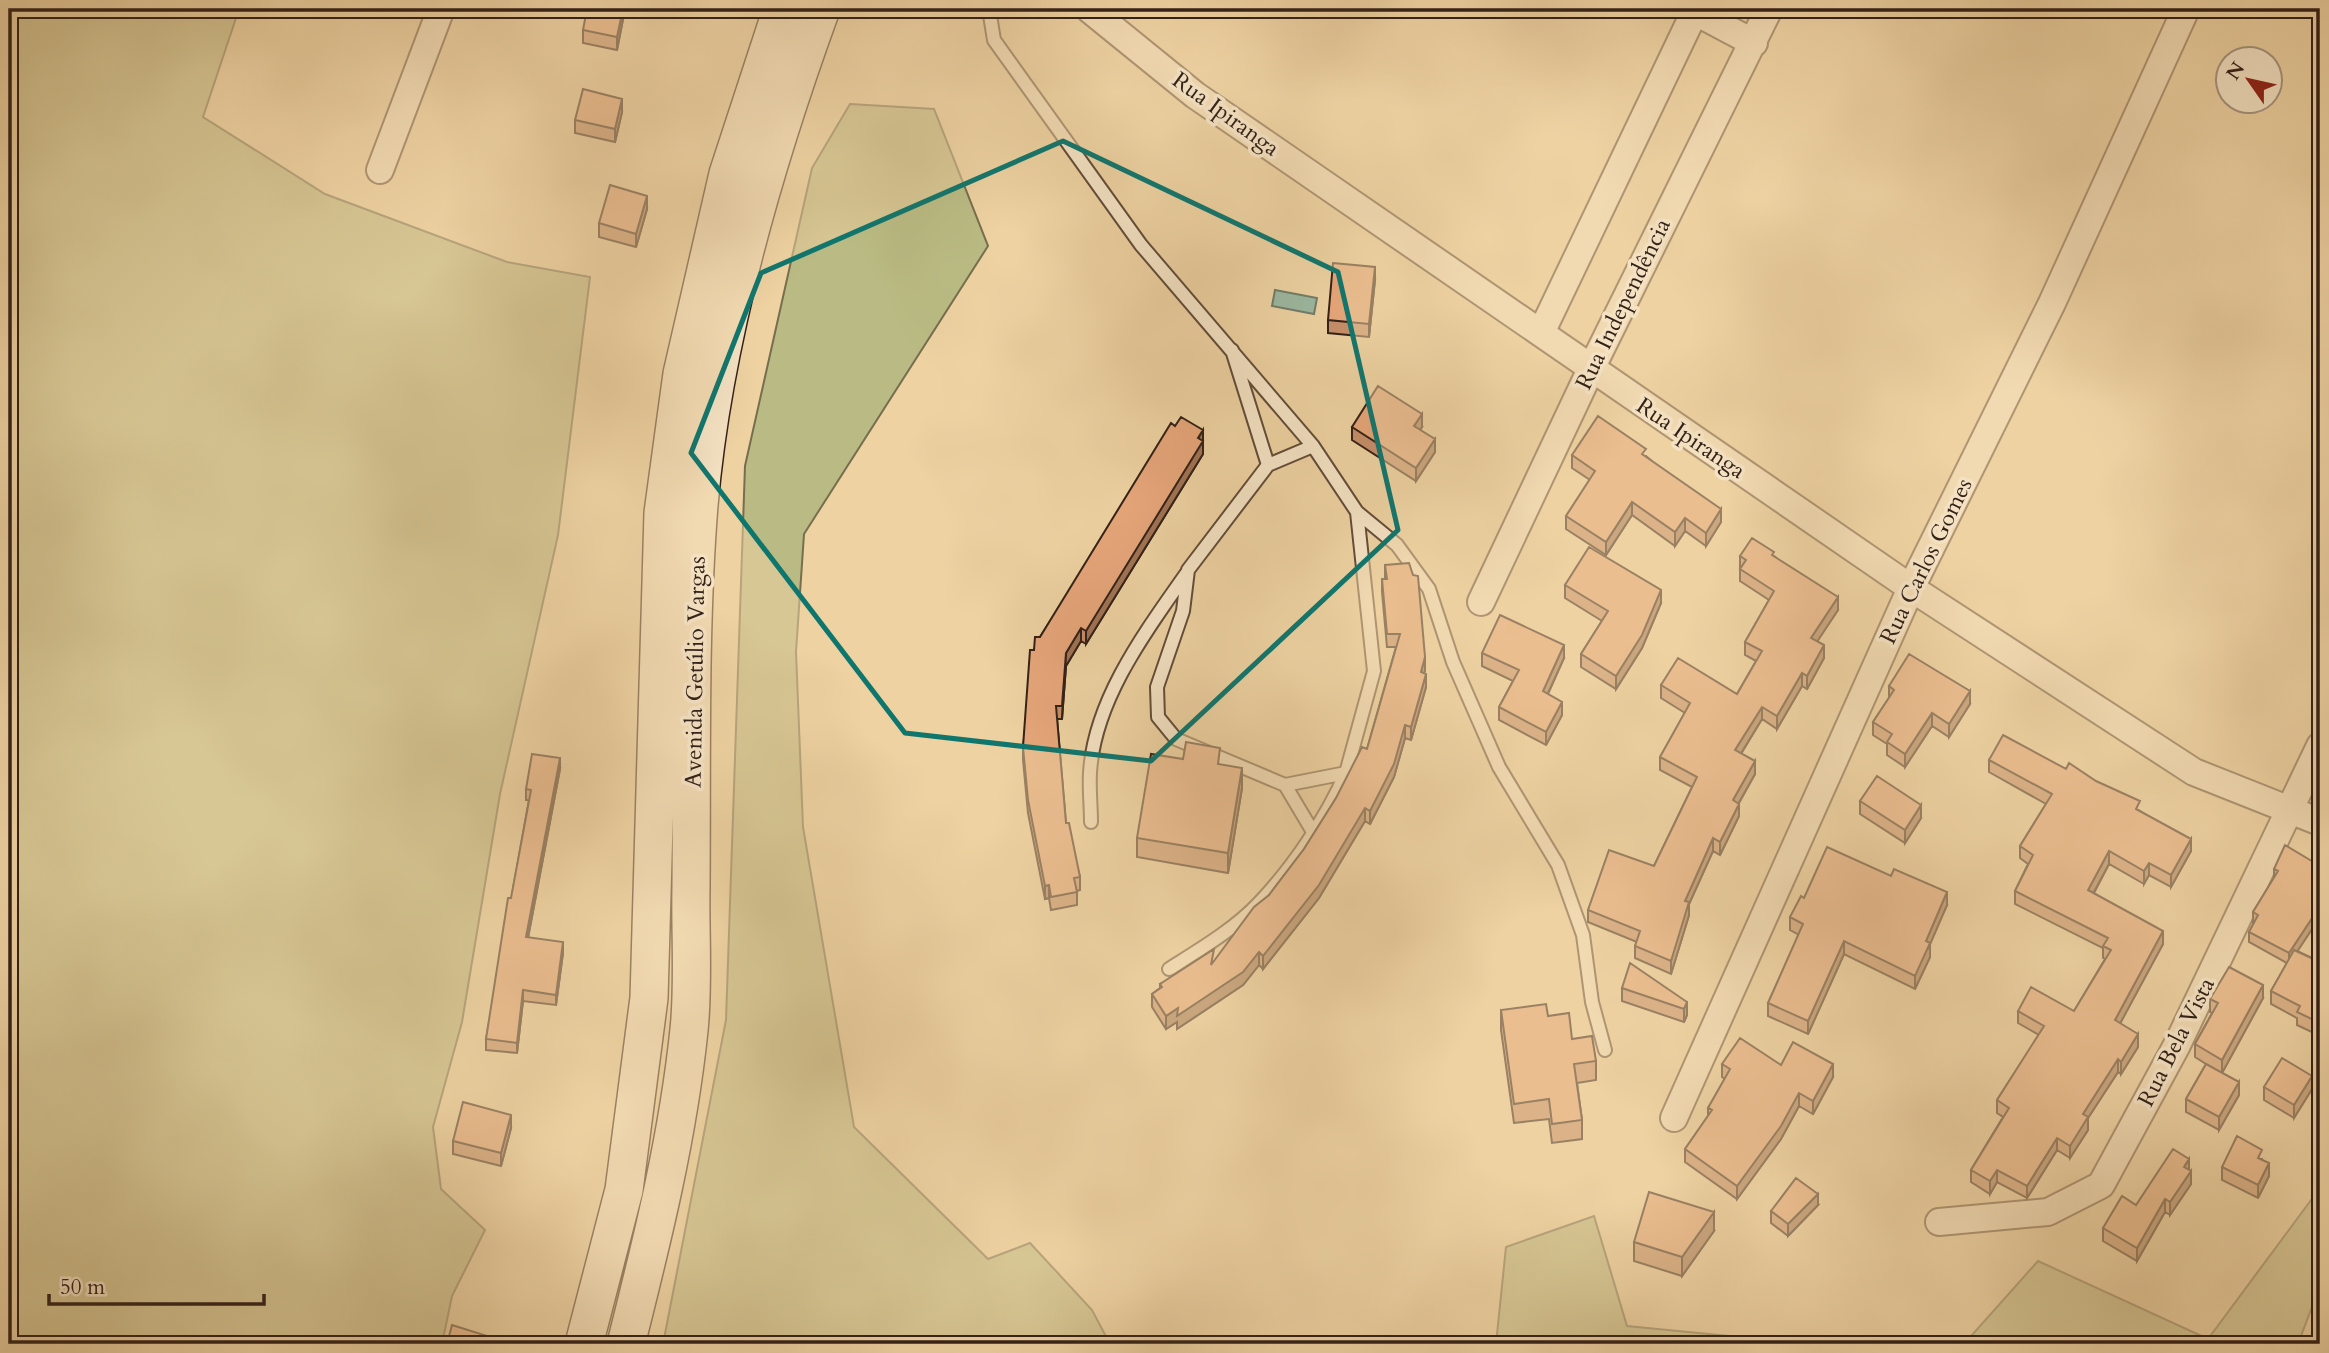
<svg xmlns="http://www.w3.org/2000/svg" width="2329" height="1353" viewBox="0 0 2329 1353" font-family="Cardo,serif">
  <rect width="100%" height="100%" fill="#eed2a2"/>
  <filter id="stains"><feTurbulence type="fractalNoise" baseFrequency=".00286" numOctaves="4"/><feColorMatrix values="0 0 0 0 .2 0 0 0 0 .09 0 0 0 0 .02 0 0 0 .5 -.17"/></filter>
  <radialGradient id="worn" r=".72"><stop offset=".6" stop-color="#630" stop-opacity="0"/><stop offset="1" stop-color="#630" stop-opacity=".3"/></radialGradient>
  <!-- green -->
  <path fill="#babb84" stroke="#766e4e" stroke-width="2" d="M9,9H239L203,117L325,194L507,262L590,277L558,535L500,794L462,1022L433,1127L441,1189L485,1230L452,1296L442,1344H9Z
    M850,104L934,109L988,246L804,534L796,652L803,827L854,1127L988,1259L1030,1243L1092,1310L1110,1344H663L726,1020L745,466L812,168Z
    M2320,1188V1301L2312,1307L2298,1344H1964L2038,1261L2208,1339Z
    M1594,1216L1627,1326L1812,1344H1496L1506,1247Z"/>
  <!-- water -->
  <path fill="#9bb8a1" stroke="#717c6a" stroke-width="2" d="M1275,290L1317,298L1314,314L1272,306Z"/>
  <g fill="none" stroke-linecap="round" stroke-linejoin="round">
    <!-- lane casing -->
    <g stroke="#624d3a" stroke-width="16">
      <path id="lane" d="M989,9L994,40L1141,245L1313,446L1357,512L1374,671L1346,773L1285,785L1176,739L1158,717L1157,687L1183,611L1188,570L1268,465L1232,350
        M1268,465L1313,446
        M1357,512L1397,545L1429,589L1453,662L1499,767L1558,865L1583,935L1592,1002L1605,1050
        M1285,785L1313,832
        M1091,822C1091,806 1089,789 1090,773C1094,700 1146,631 1186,574
        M1169,969C1199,950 1235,929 1260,902C1294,866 1326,818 1346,773"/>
    </g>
    <!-- street casing -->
    <g stroke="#624d3a" stroke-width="30">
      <path id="street" d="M1089,9L1195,95L1911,588L2194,772L2320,822
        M1690,9L1754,43
        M380,170L441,9
        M1541,333L1696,9
        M1481,602L1591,369L1769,9
        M1674,1118L1911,588L2052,303L2186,9
        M1939,1222L2048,1212L2101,1185L2177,1045L2320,746"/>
    </g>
    <!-- secondary casing -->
    <g stroke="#332118" stroke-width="40">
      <path id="secondary" d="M584,1344L624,1190L649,998L663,513L682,374L728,174L782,9
        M626,1344C652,1241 678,1137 689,1030C694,983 690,934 691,887C692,760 689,631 699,505C713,341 765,163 821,9"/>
    </g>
    <!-- lane -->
    <use href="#lane" stroke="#f4e2c3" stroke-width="12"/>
    <!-- street -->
    <use href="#street" stroke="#f4e2c3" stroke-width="26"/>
    <!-- secondary -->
    <use href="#secondary" stroke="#f4e2c3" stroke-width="37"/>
  </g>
  <!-- wall -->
  <path fill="#c68f69" stroke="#332118" stroke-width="2" d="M625,9L617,50L583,43V30Z
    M622,112L615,142L575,133V120Z
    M647,209L636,247L599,237V223Z
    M1375,280L1369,337L1328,333V320Z
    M1175,426L1203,430V454L1086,644L1081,641L1066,666L1062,719H1057L1066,823L1080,877V890L1077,891V905L1051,910L1049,898L1045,899L1028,813L1023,760V747L1034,650L1040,637Z
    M1352,427H1422L1420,430L1435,452L1416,481L1352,440Z
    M1572,455L1646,456L1721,522L1706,546L1685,531L1675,546L1632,515L1606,555L1566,529V516L1590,480L1572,468Z
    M1740,556H1774L1838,610L1817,641L1824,658L1807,689L1802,686L1777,729L1762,719L1741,754L1755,774L1739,803V816L1720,855L1713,851L1689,904V915L1671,974L1635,958V946L1637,942L1588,922V910L1654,866L1692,787L1660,770V757L1685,713L1661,698V685L1737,694L1756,661L1745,655V642L1769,600L1740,581Z
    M1385,565L1425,670L1424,673L1426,687L1411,740L1405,738L1394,777L1370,824L1365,821L1319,898L1263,969L1259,965L1243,985L1177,1029V1022L1166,1029L1152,1007V994L1160,988V984L1214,962L1269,895L1304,849L1367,749L1396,647H1387L1382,592V579H1385Z
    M1565,585L1661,603L1642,648L1616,689L1581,667V654L1602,621L1565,598Z
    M1482,653L1564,658L1548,694L1562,715L1546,745L1499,720V707L1513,681L1482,666Z
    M1889,686L1970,704L1949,737L1932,726L1905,767L1887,755V744L1873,735V722L1889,698Z
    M1989,760L2140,811L2191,851L2171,887L2149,875L2144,884L2109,864L2094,893L2163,944L2120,1023L2138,1047L2121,1074L2118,1072L2088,1118V1130L2070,1158L2057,1150L2027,1198L1997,1182L1990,1194L1971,1182V1170L2003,1117L1997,1113V1100L2039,1035L2018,1023V1011H2074L2105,959L2103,958V948L2015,904V891L2028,864L2020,858V846L2046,804L1989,772Z
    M1220,765L1242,788L1228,873L1137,857V838Z
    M560,769L528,938L563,953L556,1005L523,1001L517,1053L486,1050V1039L529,800H526V789Z
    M1860,801L1921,818L1905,843L1860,814Z
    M2320,866V917L2297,951L2320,962V1036L2297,1025V1018L2271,1004V991L2287,963L2249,942V932L2254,923H2253V912L2274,878V869Z
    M1804,898L1947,905L1930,943V957L1915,989L1844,954L1808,1034L1768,1016V1003L1799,935L1790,930V917Z
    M1622,988L1687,1002V1015L1684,1022L1622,1001Z
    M2263,998L2222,1073L2239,1095L2219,1130L2186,1112V1099L2206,1064L2195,1057V1044L2212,1013L2210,1012V999Z
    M1501,1010L1548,1016L1596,1061V1080L1577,1083L1582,1120V1139L1552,1143L1549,1119L1514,1123L1501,1030Z
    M1722,1064L1781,1065L1833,1077L1813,1114L1799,1106L1781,1139L1737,1199L1685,1162V1149L1708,1116V1108L1725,1079L1722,1077Z
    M2264,1087L2312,1089L2294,1118L2264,1100Z
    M511,1128L501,1166L453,1154V1141Z
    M2262,1159L2269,1176L2258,1198L2222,1180V1167Z
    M2189,1170L2191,1184L2170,1215L2165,1212L2137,1261L2103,1241V1228Z
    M1818,1205L1788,1236L1771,1223V1211Z
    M1714,1231L1682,1276L1634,1261V1242Z"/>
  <!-- shaded-wall -->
  <path fill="#a17455" stroke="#332118" stroke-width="2" d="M623,9H625L617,50V37Z
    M622,99V112L615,142V129Z
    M647,196V209L636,247V234Z
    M1375,267V280L1369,337V324Z
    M1422,414V427L1414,439V426Z
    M1203,430V454L1086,644V631Z
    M1435,439V452L1416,481V468Z
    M1632,502V515L1606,555V542Z
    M1721,509V522L1706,546V533Z
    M1685,518V531L1675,546V532Z
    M1661,590V603L1642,648L1616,689V676Z
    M1838,597V610L1811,651V638Z
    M1081,628V641L1066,666L1062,719L1066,653Z
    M1564,645V658L1543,704V691Z
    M1824,645V658L1807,689V676Z
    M1425,657V670L1421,685V672Z
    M1802,673V686L1777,729V716Z
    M1426,674V687L1411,740V727Z
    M1970,691V704L1949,737V724Z
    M1562,702V715L1546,745V732Z
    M1762,707V719L1735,763V750Z
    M1932,713V726L1905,767V754Z
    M1405,725V738L1394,777L1370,824V811Z
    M560,758V769L526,948V937Z
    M1755,761V774L1733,813V800Z
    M1242,768V788L1228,873V853Z
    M1739,804V816L1720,855V842Z
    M1921,805V818L1905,843V830Z
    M1365,808V821L1319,898L1263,969V956Z
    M1713,838V851L1689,904V915L1671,974V961L1685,901Z
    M2191,839V851L2171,887V875Z
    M2109,851V864L2088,903V890Z
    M2149,863V875L2144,884V871Z
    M1049,885V898L1045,899V886Z
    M1947,892V905L1928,949L1930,943V957L1915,989V976L1926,941Z
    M2320,906V917L2289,964V953Z
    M2163,931V944L2115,1033V1020Z
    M1844,941V954L1808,1034V1021Z
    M563,942V953L556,1005V995Z
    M1259,952V965L1243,985L1177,1029V1022L1166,1029V1016Z
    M2263,985V998L2222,1073V1060Z
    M523,990V1001L517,1053V1043Z
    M1687,1002V1015L1684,1022V1009Z
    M2138,1034V1047L2121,1074V1062Z
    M2118,1059V1072L2088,1118V1130L2070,1158V1146L2083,1114Z
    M1833,1064V1077L1813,1114V1101Z
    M2312,1076V1089L2294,1118V1105Z
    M2239,1082V1095L2219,1130V1117Z
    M1799,1093V1106L1781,1139L1737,1199V1186Z
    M511,1115V1128L501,1166V1153Z
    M2057,1138V1150L2027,1198V1186Z
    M2189,1159V1172L2184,1167Z
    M2269,1163V1176L2258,1198V1185Z
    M1997,1170V1182L1990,1194V1181Z
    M2191,1171V1184L2170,1215V1202Z
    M1818,1194V1205L1788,1236V1224Z
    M2165,1199V1212L2137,1261V1248Z
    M1714,1212V1231L1682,1276V1257Z"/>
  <!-- building -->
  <path fill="#e6a67a" stroke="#332118" stroke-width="2" d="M587,9H623L617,37L583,30Z
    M583,89L622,99L615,129L575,120Z
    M610,185L647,196L636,234L599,223Z
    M1333,263L1375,267L1369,324L1328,320Z
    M1378,386L1422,414L1414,426L1435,439L1416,468L1352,427Z
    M1598,416L1646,449L1642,454L1721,509L1706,533L1685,518L1675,532L1632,502L1606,542L1566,516L1595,471L1572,455Z
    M1181,417L1203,430L1198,438L1203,441L1086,631L1081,628L1066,653L1062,706H1056L1066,823H1069L1080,877L1074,878L1077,892L1051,897L1049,885L1045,886L1028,800L1023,747L1030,650H1034L1035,637H1040L1171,423L1175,426Z
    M1752,538L1774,552L1772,555L1838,597L1811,638L1824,645L1807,676L1802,673L1777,716L1762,707L1735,750L1755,761L1733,800L1739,804L1720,842L1713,838L1685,901L1689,902L1671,961L1635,946L1640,931L1588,910L1609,850L1654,866L1697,777L1660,757L1690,703L1661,685L1678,658L1737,694L1762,651L1745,642L1774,591L1740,569L1746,560L1740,556Z
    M1589,547L1661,590L1642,635L1616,676L1581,654L1608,611L1565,585Z
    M1409,563L1413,575L1418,576L1425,657L1421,672L1426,674L1411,727L1405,725L1394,764L1370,811L1365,808L1319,885L1263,956L1259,952L1243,972L1177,1016L1178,1008L1166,1016L1152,994L1162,987L1160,984L1214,949L1211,965L1254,907L1269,895L1304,849L1336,798L1362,747L1367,749L1400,634H1387L1382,579H1387L1385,565Z
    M1500,615L1564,645L1543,691L1562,702L1546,732L1499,707L1519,670L1482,653Z
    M1909,654L1970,691L1949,724L1932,713L1905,754L1887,742L1892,734L1873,722L1894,690L1889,686Z
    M2003,735L2066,769L2069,763L2096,781L2140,801L2136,809L2191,839L2171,875L2149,863L2144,871L2109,851L2088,890L2163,931L2115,1020L2138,1034L2121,1062L2118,1059L2083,1114L2088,1117L2070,1146L2057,1138L2027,1186L1997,1170L1990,1181L1971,1170L2009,1108L1997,1100L2044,1026L2018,1011L2031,987L2074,1011L2111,950L2103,946L2108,938L2015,891L2033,855L2020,846L2052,794L1989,760Z
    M1186,742L1220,748L1218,764L1242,768L1228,853L1137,838L1151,754L1183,759Z
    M532,754L560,758L526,937L563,942L556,995L523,990L517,1043L486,1039L508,898H511L531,790L526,789Z
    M1877,776L1921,805L1905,830L1860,801Z
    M2285,845L2320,866V906L2289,953L2249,932L2258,915L2253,912L2278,871L2274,869Z
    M1827,847L1891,876L1894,869L1947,892L1926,941L1930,943L1915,976L1844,941L1808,1021L1768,1003L1803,924L1790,917L1801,896L1804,898Z
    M2294,950L2320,962V1023L2297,1012L2300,1006L2271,991Z
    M1630,963L1687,1002L1684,1009L1622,988Z
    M2229,967L2263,985L2222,1060L2195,1044L2218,1003L2210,999Z
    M1546,1004L1548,1016L1569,1013L1572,1039L1592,1036L1596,1061L1574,1064L1582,1120L1552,1124L1549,1099L1514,1104L1501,1010Z
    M1740,1038L1781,1065L1793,1042L1833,1064L1813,1101L1799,1093L1781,1126L1737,1186L1685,1149L1712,1110L1708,1108L1730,1069L1722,1064Z
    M2282,1058L2312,1076L2294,1105L2264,1087Z
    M2206,1064L2239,1082L2219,1117L2186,1099Z
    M463,1102L511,1115L501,1153L453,1141Z
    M2237,1136L2262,1150L2258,1158L2269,1163L2258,1185L2222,1167Z
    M2173,1149L2189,1159L2184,1167L2191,1171L2170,1202L2165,1199L2137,1248L2103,1228L2122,1196L2136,1205Z
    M1796,1178L1818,1194L1788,1224L1771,1211Z
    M1649,1192L1714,1212L1682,1257L1634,1242Z
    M452,1325L500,1340L498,1344H447Z"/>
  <!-- marked area -->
  <path d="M0 0H2329V1353H0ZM1063,141L1338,272L1398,530L1151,761L905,733L691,453L761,273Z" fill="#eed2a2" fill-opacity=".55" fill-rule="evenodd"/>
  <path fill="none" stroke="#0f766e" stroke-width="5" stroke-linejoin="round" d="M1063,141L1338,272L1398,530L1151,761L905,733L691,453L761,273Z"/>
  <g text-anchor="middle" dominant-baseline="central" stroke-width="7" stroke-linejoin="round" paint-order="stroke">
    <!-- street labels -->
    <g font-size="23" fill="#332118" stroke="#f4e2c3">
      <text transform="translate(1226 114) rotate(36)">Rua Ipiranga</text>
      <text transform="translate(1623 304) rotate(-64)">Rua Independência</text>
      <text transform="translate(1691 438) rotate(34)">Rua Ipiranga</text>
      <text transform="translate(1926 561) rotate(-64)">Rua Carlos Gomes</text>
      <text transform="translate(695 672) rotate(-89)">Avenida Getúlio Vargas</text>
      <text transform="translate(2176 1042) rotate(-63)">Rua Bela Vista</text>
    </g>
  </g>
  <!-- margin -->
  <rect width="2329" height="1353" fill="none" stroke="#eed2a2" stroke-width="35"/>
  <rect x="10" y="10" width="2308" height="1332" fill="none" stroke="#332118" stroke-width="3.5"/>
  <rect x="18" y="18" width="2294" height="1318" fill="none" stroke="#332118" stroke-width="2"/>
  <!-- north arrow -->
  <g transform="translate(2249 80) rotate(304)"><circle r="33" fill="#f4e2c3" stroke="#a7957f" stroke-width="2"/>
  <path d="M0-5L12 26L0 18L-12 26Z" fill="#8f2418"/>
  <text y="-10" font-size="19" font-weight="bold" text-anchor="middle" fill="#332118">N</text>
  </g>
  <!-- scale -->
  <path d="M49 1294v10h215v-10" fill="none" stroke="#332118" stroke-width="3.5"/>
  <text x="60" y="1294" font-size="21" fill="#332118" stroke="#f4e2c3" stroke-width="5" paint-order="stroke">50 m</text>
  <rect width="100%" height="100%" filter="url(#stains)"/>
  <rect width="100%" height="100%" fill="url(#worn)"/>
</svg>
